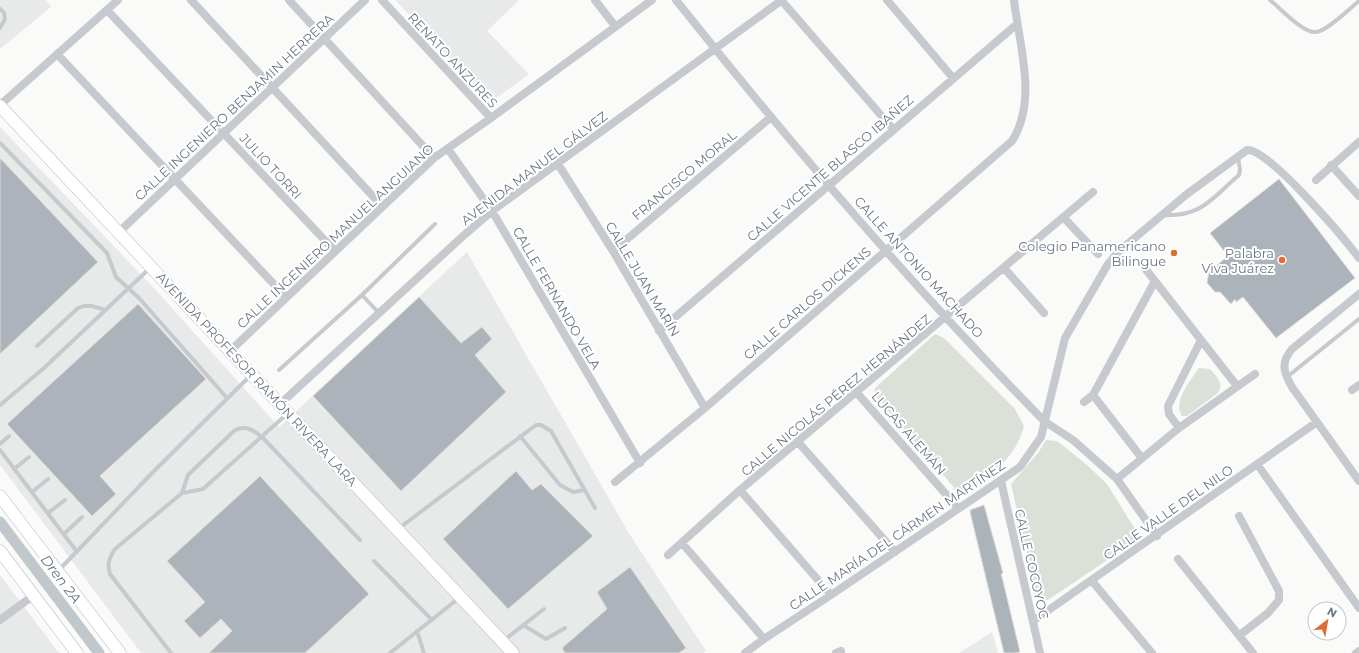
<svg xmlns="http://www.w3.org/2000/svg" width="1359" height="653" viewBox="0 0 1359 653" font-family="Montserrat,sans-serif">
  <rect width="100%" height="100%" fill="#fafaf8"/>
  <!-- built -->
  <path fill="#e8e9e9" d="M0,0H46L51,7L0,49Z
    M395,0H519L487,31L529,74L491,102Z
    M0,127L152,286L279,427L467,252L630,535L706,651L703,653H141L0,465Z
    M0,575L59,653H0Z
    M992,632L998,653H959Z"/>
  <!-- green -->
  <path fill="#dbe1d9" d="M935,334L944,338L1015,409L1024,426C1015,460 991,474 965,495L957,491L874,394L875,388Z
    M1199,368L1210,369C1217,377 1224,383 1218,393L1187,416H1182C1172,402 1191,380 1199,368Z
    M1046,440L1057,441L1086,464L1107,484L1138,534L1134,542L1048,600C1039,600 1038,596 1035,589L1011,484L1038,453Z"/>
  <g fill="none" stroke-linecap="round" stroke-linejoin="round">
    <!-- canal -->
    <path stroke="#c0c8ce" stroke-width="11" d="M0,522L99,653"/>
  </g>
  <!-- building -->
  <path fill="#adb3ba" stroke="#dcdcda" d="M0,158L98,262L0,354Z
    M1279,179L1355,278L1276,338L1243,297L1236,302L1235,299L1231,304L1220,292H1215L1207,283L1209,272L1228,256L1210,233Z
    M419,297L461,343L482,327L492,339L475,355L506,392L401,491L313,396Z
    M138,304L206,379L100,476L116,494L92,516L7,424Z
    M516,471L532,490L541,484L593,536L508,609L443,539Z
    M260,476L369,594L305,653H209L232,631L221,619L200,638L184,621L205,602L167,561Z
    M984,505L1003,573L1001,574L1003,581L1020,652L1015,653H1004L971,516L970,510Z
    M630,567L686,648L679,653H565L562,648L607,609L597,592Z"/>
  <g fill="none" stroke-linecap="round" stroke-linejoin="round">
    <!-- secondary casing -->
    <g stroke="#b8bcc1" stroke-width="13">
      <path id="secondary" d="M0,106L513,653
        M0,496L120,653
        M0,551L77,653"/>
    </g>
    <!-- lane -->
    <path stroke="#c6c9cd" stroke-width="4" d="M1270,0C1280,8 1304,34 1316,32C1327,31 1349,9 1359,1
      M0,9L4,13L5,19L0,28
      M0,143L107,253L116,277L139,298L227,398
      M1162,215C1202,217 1211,199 1239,175L1240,170L1238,157
      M362,295L379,313
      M37,346L78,308C88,303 95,307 105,310
      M279,370L362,295L435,224
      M1287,377L1359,319
      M0,405L44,368L150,268
      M520,436L560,485L573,492L585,490
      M0,444L9,436
      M0,450L77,552
      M14,469L29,457
      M32,492L48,479
      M182,493L188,475L235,430C246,425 253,430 262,437L360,540
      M48,513L65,500
      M398,529L536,425H541L551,431L595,508
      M64,534L82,517
      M374,561L432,620
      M58,571L153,472L251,375
      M523,625L546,639L565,628
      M417,631L424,653
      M503,641L544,609
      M171,653L110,574C107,564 109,558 115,549L182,493L203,489L287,414
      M390,653L459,598"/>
    <!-- street -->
    <path stroke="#c6c9cd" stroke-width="8" d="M191,0L382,206
      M289,0L434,158
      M382,0L491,118
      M595,0L615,26
      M676,0C792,146 914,288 1044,421L1073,440L1117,479L1157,536
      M781,0L893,129
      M887,0L953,78
      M107,10L335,251
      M57,54L286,297
      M0,105L118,0
      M448,149L492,211L640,463
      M558,164L613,251L705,408
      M1331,165L1359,196
      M1316,180L1359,142
      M1064,218L1098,254
      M119,232L365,0
      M613,251L771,117
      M1144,267L1237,386
      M1004,268L1044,313
      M1359,294L1292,349C1280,363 1284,373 1292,387L1359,481
      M659,331L1017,24
      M230,351L434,158L491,118L652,0
      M1352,390L1359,385
      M857,393L958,508
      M1084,402L1093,395
      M279,405L462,237L492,211L782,0
      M1179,428L1169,414L1168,406L1201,340
      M798,442L895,552
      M1141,457L1093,395L1155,281
      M1257,464L1359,608
      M1117,479L1179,428L1255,374
      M1001,481L1040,653
      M615,482L705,408L1012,141C1038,101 1019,44 1014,0
      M740,490L831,595
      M1239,516L1279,591V600L1268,613L1240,635
      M682,543L764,639
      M668,555L740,490L1093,192
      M1178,559L1253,653
      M1092,581L1152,653
      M0,620L34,595
      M1033,621L1317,422
      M745,653L764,639L831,595L1020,467L1041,437L1065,338L1108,264L1118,252L1187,194L1247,150C1267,147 1344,238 1359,258
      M836,653L841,651
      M1356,653L1359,651"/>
    <!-- secondary -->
    <use href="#secondary" stroke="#fff" stroke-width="12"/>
  </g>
  <!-- markers -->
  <g fill="#dc6f36" stroke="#fff" stroke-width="1.5">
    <circle cx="1174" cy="253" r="4"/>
    <circle cx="1282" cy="260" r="4"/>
  </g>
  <g text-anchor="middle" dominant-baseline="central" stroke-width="4" stroke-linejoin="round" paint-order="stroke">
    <!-- street labels -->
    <g font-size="13" fill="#6a7787" stroke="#fff">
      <text transform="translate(453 60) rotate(47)">RENATO ANZURES</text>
      <text transform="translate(234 107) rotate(-43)">CALLE INGENIERO BENJAMIN HERRERA</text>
      <text transform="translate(271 166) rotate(47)">JULIO TORRI</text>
      <text transform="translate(534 168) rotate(-37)">AVENIDA MANUEL GÁLVEZ</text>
      <text transform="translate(830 168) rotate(-41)">CALLE VICENTE BLASCO IBAÑEZ</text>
      <text transform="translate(684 175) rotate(-40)">FRANCISCO MORAL</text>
      <text transform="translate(335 236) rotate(-43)">CALLE INGENIERO MANUEL ANGUIANO</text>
      <text transform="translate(919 267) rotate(48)">CALLE ANTONIO MACHADO</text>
      <text transform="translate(643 279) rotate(59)">CALLE JUAN MARÍN</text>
      <text transform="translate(557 298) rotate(60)">CALLE FERNANDO VELA</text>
      <text transform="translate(807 303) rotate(-41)">CALLE CARLOS DICKENS</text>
      <text transform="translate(257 379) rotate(47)">AVENIDA PROFESOR RAMÓN RIVERA LARA</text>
      <text transform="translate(836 395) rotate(-40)">CALLE NICOLÁS PÉREZ HERNÁNDEZ</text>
      <text transform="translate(909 433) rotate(49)">LUCAS ALEMÁN</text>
      <text transform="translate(1168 512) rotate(-35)">CALLE VALLE DEL NILO</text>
      <text transform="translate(897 535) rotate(-34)">CALLE MARÍA DEL CÁRMEN MARTÍNEZ</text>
      <text transform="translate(1032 564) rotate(77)">CALLE COCOYOC</text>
    </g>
    <!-- poi labels -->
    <g font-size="13" fill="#6a7787" stroke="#fff" text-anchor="end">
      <text x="1166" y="246">Colegio Panamericano<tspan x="1166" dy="15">Bilingue</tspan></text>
      <text x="1274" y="253">Palabra<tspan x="1274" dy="15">Viva Juárez</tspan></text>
    </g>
    <!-- water labels -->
    <g font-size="14" font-style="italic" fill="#667782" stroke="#fff">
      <text transform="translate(61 579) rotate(53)">Dren 2A</text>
    </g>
  </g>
  <!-- north arrow -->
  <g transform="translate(1327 621) rotate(31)"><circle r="19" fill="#ffffff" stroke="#c3c9cf"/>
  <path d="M0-3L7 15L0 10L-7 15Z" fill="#dc6f36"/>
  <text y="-6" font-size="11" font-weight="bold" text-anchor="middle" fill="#6a7787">N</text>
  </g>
</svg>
